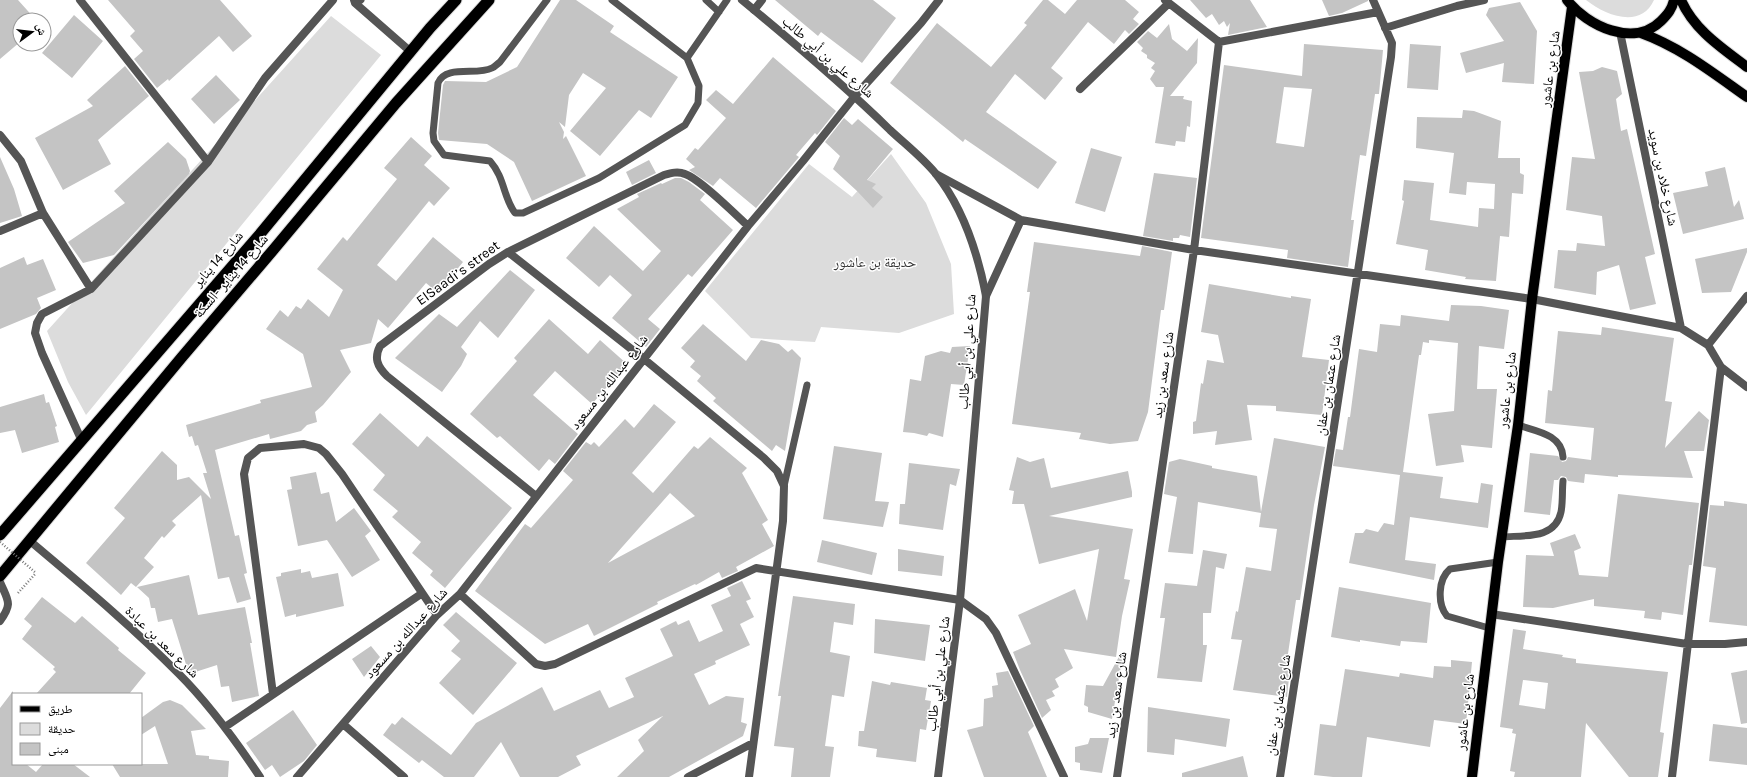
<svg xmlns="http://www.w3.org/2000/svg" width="1747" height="777" viewBox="0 0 1747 777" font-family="Karla,'Noto Naskh Arabic',sans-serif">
  <rect width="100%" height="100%" fill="#fff"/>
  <!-- green -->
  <path fill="#dcdcdc" d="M1586,0H1654C1641,29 1606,16 1586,0Z
    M331,16L381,55L86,415L68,382L47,331Z
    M891,154L926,203L951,264L954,314L899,333L821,327L815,342L751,338L705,291L809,164L852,197Z"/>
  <!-- building -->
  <path fill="#c4c4c4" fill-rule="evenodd" d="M0,0H18L36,20H20V42L0,59Z
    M108,0H220L252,36L233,52L219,36L169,81L168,79L157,88L134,59L143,51L130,36L135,31Z
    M560,0H576L614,26L610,32L678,77L651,118L639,110L600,156L570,131L606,88L583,73L569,95L565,127L559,122L564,132L563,139L566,136L586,176L532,201L514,162L487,144L439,140L438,133L443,85L445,81L486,82L517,67Z
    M775,0H873L896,18L862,63L821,32L818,36Z
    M1043,0H1048L1065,14L1077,0H1125L1139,12L1133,19L1139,24L1129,34L1125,30L1114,44L1088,22L1051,68L1063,78L1045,100L1015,74L986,112L1057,162L1038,189L965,139L963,142L890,83L937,23L991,67L1027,25L1024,23Z
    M1190,0H1250L1267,27L1228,35L1230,23L1227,27L1224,21L1219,25L1212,14L1206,18Z
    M1322,0H1368V1L1342,13L1329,16Z
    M1520,2L1537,31L1534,84L1502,82L1504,63L1466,73L1460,53L1504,41L1486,15L1489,8Z
    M74,15L103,41L72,78L42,53Z
    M1169,24L1172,39L1187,51L1198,38L1197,63L1170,96H1184L1183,99L1192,101L1190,127L1187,126L1185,142L1176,141L1175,146L1155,143L1164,87H1156L1150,79L1155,71L1151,68L1155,63L1147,58V55L1141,51L1143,48L1137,42L1148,31L1157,38Z
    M1304,44L1383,50L1379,94H1375L1366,156L1360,155L1351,220H1354L1348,267L1287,258L1288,250L1201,238L1224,65L1302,76ZM1284,87L1312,89L1304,147L1276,143Z
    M1410,44L1441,46L1438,90L1407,88Z
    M773,57L836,111L817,135L815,133L796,155L799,157L756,208L720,178L713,186L689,170L695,167L686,159L695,148L698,150L726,118L706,100L716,90L733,104Z
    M125,66L149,96L98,140L111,164L63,190L35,138L93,106L87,100Z
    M1602,67L1617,71L1622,94L1616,99L1621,131L1627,129L1655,254L1645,257L1656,304L1630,310L1619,265L1597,272L1596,295L1554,288L1558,250L1576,251L1577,243L1605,246L1602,216L1566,210L1572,157L1595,159L1579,72L1593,71Z
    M216,75L240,100L214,124L191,99Z
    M1463,110L1474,111L1501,121L1498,158H1520V173L1524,175L1523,194L1512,193L1509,237L1500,236L1496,281L1465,279L1466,277L1425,270L1428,250L1396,244L1404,201L1402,200L1404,180L1434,183L1430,220L1478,227L1479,208L1494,209L1495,184L1467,182L1466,195L1449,193L1454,153L1416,148L1417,117L1462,118Z
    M844,118L852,125L858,119L893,149L867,180L876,184L872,188L883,197L873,208L857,191L833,169L840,156L825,142Z
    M411,137L432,156L424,165L450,188L434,206L429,201L377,265L396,281L433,237L463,262L438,293L426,283L388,328L378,319L371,343L340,350L351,372L323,405L315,412L317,422L307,425L301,431L270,439L269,434L215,450L235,536L239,535L247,573L244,574L251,599L237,603L229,577L218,579L201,495L172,521L176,525L164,538L162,536L144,558L154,567L136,587L131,583L121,595L86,563L125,518L114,508L162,451L177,465V480L189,477L211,499L203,473H207L198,445L195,446L192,436L189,437L186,425L261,403L260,400L312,387L303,354L266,329L280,310L288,317L296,306L301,309L308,299L329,317L343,290L317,269L343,237L347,241L397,179L384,168Z
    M168,142L186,159L190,171L189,174L114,255L83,263L68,242L125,203L114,191Z
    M1091,148L1122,157L1105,212L1075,203Z
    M0,157L14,189L22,216L0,223Z
    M649,160L656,173L632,185L626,172Z
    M1725,167L1734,207L1739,200L1744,219L1683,234L1673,193L1708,186L1705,172Z
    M1154,173L1197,178L1190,237L1180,235L1179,238H1173V241L1143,236Z
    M675,178H681L689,182L705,194L700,200L733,230L692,277L688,274L648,319L660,329L646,347L612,318L632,295L610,275L599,287L566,258L594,226L643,271L661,251L617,209L639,197L637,194L661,183L662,184Z
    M1034,242L1140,256L1142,246L1172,252L1164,310H1161L1148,412L1138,441L1110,444L1079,439L1081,433L1012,424L1030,292H1027Z
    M1747,248V252L1731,292L1702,293L1695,259Z
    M24,257L27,265L43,259L56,290L37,298L41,308L36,314L0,329V268Z
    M510,270L535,290L498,338L480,321L461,347L467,354L461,366L442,392L395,358L439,314L457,327Z
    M1209,284L1291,298V296L1311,299L1302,357L1329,360L1322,415L1276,411V406L1247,405L1252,440L1215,445L1217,431L1193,434V422L1196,421L1201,383L1203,384L1207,360L1224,363L1218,335L1201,332Z
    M1451,305L1481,306L1509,310L1504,349L1479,346L1477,389H1497L1492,448L1461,445L1464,462L1436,466L1428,414L1454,411L1458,343L1429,340V343L1423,342L1421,355H1419L1403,472L1443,477L1440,498L1478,503L1481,483L1493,485L1488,528L1410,517L1405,560L1436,564L1434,580L1349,563L1355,533H1363L1366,529L1378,532L1384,523L1394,525L1400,475L1333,466L1336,449L1343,450L1348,417H1350L1359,349L1377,352L1380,324L1400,326L1401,315L1449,321Z
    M549,319L588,354L600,340L627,364L592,404L555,371L533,395L578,434L555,464L549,459L539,471L500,436L497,438L470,414L517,361L514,358Z
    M703,324L746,361L761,340L779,344L788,352L792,349L801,358L785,451L776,445L772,451L713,401L716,398L697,381L701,376L690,367L695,361L681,348Z
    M1602,327L1674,338L1665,401L1672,402L1665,448L1699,411L1709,420L1704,451H1684L1693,478L1618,475V477L1585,474L1584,483L1568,481L1566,477L1561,476L1558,480H1554L1550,515L1524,512L1530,453L1558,456L1562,462L1566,461L1568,457L1591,460L1594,428L1545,423L1548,390L1552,391L1558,331L1601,335Z
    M970,346L964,385L951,384L943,437L929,433L927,436L914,433L903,432L910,379L921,381L925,356L941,351L950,353L952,347Z
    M44,394L46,403L49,402L57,426L55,427L59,442L22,453L15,430L0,433V407Z
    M654,404L676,422L632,473L653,493L694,446L698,449L710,437L747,468L742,473L768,520L762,524L774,546L736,567L738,571L722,578L719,572L696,585L695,584L657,602L658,604L594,636L588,624L545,644L475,591L525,524L531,528L573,480L563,471L586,442L591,445L594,442L599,447L625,419L634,428ZM670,493L695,516L608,563Z
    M380,413L418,447L427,436L512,508L445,588L430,575L433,571L412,553L421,542L392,517L398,511L373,490L385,475L352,444Z
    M1274,438L1325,447L1314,505L1300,600H1296L1286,667L1290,668L1287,697L1233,690L1242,640L1231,639L1236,611L1238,612L1246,567L1271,571L1277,529L1259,527L1261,513L1198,502L1193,554L1168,552L1177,497L1164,494L1169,462L1180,459L1212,466V468L1257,476L1261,512Z
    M834,446L882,453L875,501L889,502L883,527L823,519Z
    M1017,457L1030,462L1044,458L1051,488L1128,471L1132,492V497L1049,516L1133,529L1124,579L1130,580L1122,616L1116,657L1064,649L1073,668L1055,679L1059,687L1052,691L1055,696L1046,700L1051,710L1042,718L1020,670L1013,652L1031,644L1018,615L1075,589L1087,621L1099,549L1039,564L1024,504H1012L1014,491L1009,490Z
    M909,463L960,469L956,486L950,484L943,530L899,524L900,504H905Z
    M316,472L321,494L329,492L336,522L354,508L371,531L365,536L380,560L352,577L327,540L298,546L287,490L292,489L290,477Z
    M1618,494L1699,503L1692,565H1689L1683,615L1662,612L1661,620L1644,618L1645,611L1594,606V599L1553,608L1523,607L1526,555L1554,556L1550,543L1575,534L1581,548L1574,551L1579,575L1608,577Z
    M1724,501L1747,504V626L1709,622L1716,568L1703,566L1710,505L1724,506Z
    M822,540L877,553L872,575L817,562Z
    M898,549L944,556L942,576L898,571Z
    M1203,550L1227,554L1224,569L1216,567L1211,613H1203V645H1207L1202,682L1157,678L1165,618H1160L1165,583L1197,586Z
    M301,569V573L310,571L312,578L338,573L344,606L296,617V614L285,617L276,577L281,576V573Z
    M189,575L198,615L245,607L252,643H250L259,696L232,702L229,686L221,687L217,665L189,674L172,619L158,622L155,608H151L149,598L137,587Z
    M742,581L751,599L746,601L754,617L740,624L750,645L715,661L716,664L694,674L709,705L726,696L744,698L741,722L747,724L743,736L669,777H617L644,751L638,740L663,716L576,756L581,765L558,777H520L501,742L474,777H444L422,760L419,763L383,735L392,723L395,725L402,717L451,755L476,723L542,687L554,711L600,690L609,708L634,697L625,678L673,656L660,629L676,621L678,625L689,620L699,642L723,631L711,605L731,596L727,588Z
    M1339,587L1431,603L1427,643L1401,641L1400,646L1360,640V642L1331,637Z
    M793,596L855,604L853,625L834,622L830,652L850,656L844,697L832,695L825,746L834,747L830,777H791L794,748L774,746L781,696H778Z
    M42,597L75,623L82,616L119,648L118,650L146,673L129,694H36L56,672L53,669L55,667L22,639L32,626L24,619Z
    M456,612L517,663L473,715L439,683L461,659L451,651L460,641L443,625Z
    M875,619L930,625L925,661L874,653Z
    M1513,629L1526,631L1523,649L1563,655L1562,657L1576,659V663L1668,672L1660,732L1664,733L1658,777H1629L1586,723L1581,777H1514L1515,772L1510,771L1516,734L1512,733L1513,729L1500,727ZM1523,680L1548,683L1545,709L1519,705Z
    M371,646L380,657L364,677L352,659Z
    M1121,653L1123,654L1112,719L1088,712V707L1084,705L1086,685L1103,686Z
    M1451,660L1472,662L1466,724L1434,720L1430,747L1367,737L1362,777H1333L1314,775L1320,724L1336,726L1345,669L1399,677L1400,673L1433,678L1434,666L1451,667Z
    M1747,670V723L1741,724L1731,673Z
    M1008,671L1034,726L1028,732L1047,777H984L967,730L983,726L984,699L993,697L992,686L998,685L996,673Z
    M872,681L890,685L891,682L927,688L925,700L931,701L926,730L920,729L916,762L876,757L877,749L858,746L859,731H864Z
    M13,691V764H26L36,772L43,764H73L90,777H0V708Z
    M170,700L182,705L206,729L191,731L196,755L209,756V759L229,761L228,777H120L112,764H168L155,726L141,735V718L163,702Z
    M1148,707L1230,719L1226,747L1175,739L1174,755L1147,752Z
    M293,710L317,745L304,761L280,777L272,765L265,770L246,743Z
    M1713,724L1747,728V765L1709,761Z
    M1090,738H1109L1102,773L1080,770V763L1075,762V747L1088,744Z
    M1243,756L1248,777H1182V773Z"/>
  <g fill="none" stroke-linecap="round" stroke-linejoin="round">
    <!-- primary casing -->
    <g stroke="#dbdbdb" stroke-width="12">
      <path id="primary" d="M1567,0C1587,26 1634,48 1661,21C1668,14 1672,9 1674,0
        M1681,0C1694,30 1722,48 1747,67
        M1641,33C1680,47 1713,73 1747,97
        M1472,777L1498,562L1518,425L1532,299L1572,7"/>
    </g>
    <!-- trunk casing -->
    <g stroke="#dbdbdb" stroke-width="13">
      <path id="trunk" d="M0,535L260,234L430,28L456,0
        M0,576L182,357L274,249L396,103L489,0"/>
    </g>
    <!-- path -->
    <path stroke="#777" stroke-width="2.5" stroke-dasharray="1 2" stroke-linecap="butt" d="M18,593L36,573"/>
    <!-- service -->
    <path stroke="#555" stroke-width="7" d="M547,0L500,62C497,64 495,67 492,68C477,76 446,64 438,83L433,133L434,141L444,155L490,161C505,178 503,197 515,213H523L599,178L685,125L698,103L699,86L687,58L727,0
      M612,0L687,58
      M706,0L719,12
      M355,3L361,0
      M1518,425C1535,431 1562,434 1563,457
      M784,486L807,385
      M1501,537C1524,535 1555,540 1561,512C1563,502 1562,491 1563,481
      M1489,628L1447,616C1437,604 1438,579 1450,569L1498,562"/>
    <!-- minor -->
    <path stroke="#555" stroke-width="8" d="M80,0L208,162
      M354,0L355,3L411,52
      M754,10L762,0
      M1385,28L1457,6L1484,0
      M1620,32L1681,328
      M1219,42L1378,12
      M1080,89L1169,3
      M0,135L21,161L43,213L91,289
      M936,174L1021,220L1194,250L1532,299L1681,328L1708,345L1721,367L1747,387
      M0,231L43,213
      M508,252L644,359L764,458L777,471L784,486L783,521L749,777
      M986,296L1021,220
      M1708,345L1747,296
      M81,439L42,353L35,333L37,323L42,314L91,289L208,162L265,78L333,0
      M536,496L387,376C377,366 374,358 380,346L489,264L508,252L664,175C671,173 678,171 685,174C700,179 735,214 748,226
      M30,541C81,584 133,627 179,674C210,705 236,741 260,777
      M0,582C8,601 13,603 0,621
      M460,594L536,664L545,666L555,664L756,568L960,600L986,619L996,633L1064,777
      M1491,614L1687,644H1725L1747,642
      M273,694L244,474L248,458L260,448L304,444L319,448L326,454L342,474L437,615
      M343,724L404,777
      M225,727L421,594
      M297,777L437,615L460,594L748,226L803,161L855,96L921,23L939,0
      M688,777L753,743
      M1117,777L1194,250L1219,42L1165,0
      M1280,777L1391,57L1392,43L1373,0
      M1672,777L1721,367"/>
    <!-- tertiary -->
    <path stroke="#555" stroke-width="8" d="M742,0C793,42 843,84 890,130C905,144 923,158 936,174C963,208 978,254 986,296L960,600L938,777"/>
    <!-- primary -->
    <use href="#primary" stroke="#000" stroke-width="10"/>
    <!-- trunk -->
    <use href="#trunk" stroke="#000" stroke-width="11"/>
    <!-- path-bridge -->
    <path stroke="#777" stroke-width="2.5" stroke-dasharray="1 2" stroke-linecap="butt" d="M0,542L36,573"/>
  </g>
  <g text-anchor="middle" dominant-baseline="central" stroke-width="3" stroke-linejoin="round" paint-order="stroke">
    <!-- street labels -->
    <g font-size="14" fill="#000" stroke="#fff">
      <text transform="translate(828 57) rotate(41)">شارع علي بن أبي طالب</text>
      <text transform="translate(1550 69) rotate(-82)">شارع بن عاشور</text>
      <text transform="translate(1663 177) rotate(78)">شارع خلاد بن سويد</text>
      <text transform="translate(218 259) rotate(-49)">شارع 14 يناير</text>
      <text transform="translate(458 273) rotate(-36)">ElSaadi’s street</text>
      <text transform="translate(231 276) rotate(-49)">شارع 14 يناير -السكة</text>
      <text transform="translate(967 352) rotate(-86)">شارع علي بن أبي طالب</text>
      <text transform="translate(1163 375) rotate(-82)">شارع سعد بن زيد</text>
      <text transform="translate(609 382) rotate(-52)">شارع عبدالله بن مسعود</text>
      <text transform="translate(1328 385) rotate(-81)">شارع عثمان بن عفان</text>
      <text transform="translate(1507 390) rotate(-83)">شارع بن عاشور</text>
      <text transform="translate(406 633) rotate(-48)">شارع عبدالله بن مسعود</text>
      <text transform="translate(162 642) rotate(44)">شارع سعد بن عبادة</text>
      <text transform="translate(938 674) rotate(-83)">شارع علي بن أبي طالب</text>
      <text transform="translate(1116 695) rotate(-82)">شارع سعد بن زيد</text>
      <text transform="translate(1278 705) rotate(-81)">شارع عثمان بن عفان</text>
      <text transform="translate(1465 712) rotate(-83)">شارع بن عاشور</text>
    </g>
    <!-- park labels -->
    <g font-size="14" fill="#333" stroke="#fff">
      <text x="875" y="262">حديقة بن عاشور</text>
    </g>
  </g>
  <!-- legend -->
  <rect x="12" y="693" width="130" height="72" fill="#ffffff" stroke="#999999"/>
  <rect x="20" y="706" width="20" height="6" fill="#000000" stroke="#999999"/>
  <text x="48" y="713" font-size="12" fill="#000000">طريق</text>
  <rect x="20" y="723" width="20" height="12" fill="#dcdcdc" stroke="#999999"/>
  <text x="48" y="733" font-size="12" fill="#000000">حديقة</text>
  <rect x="20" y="743" width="20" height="12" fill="#c4c4c4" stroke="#999999"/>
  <text x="48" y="753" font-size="12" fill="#000000">مبنى</text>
  <!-- north arrow -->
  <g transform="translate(32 32) rotate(75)"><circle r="19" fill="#ffffff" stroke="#999999"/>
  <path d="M0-3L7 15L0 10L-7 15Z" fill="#000000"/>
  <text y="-6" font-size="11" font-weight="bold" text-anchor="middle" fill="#000000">ش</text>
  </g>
</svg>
